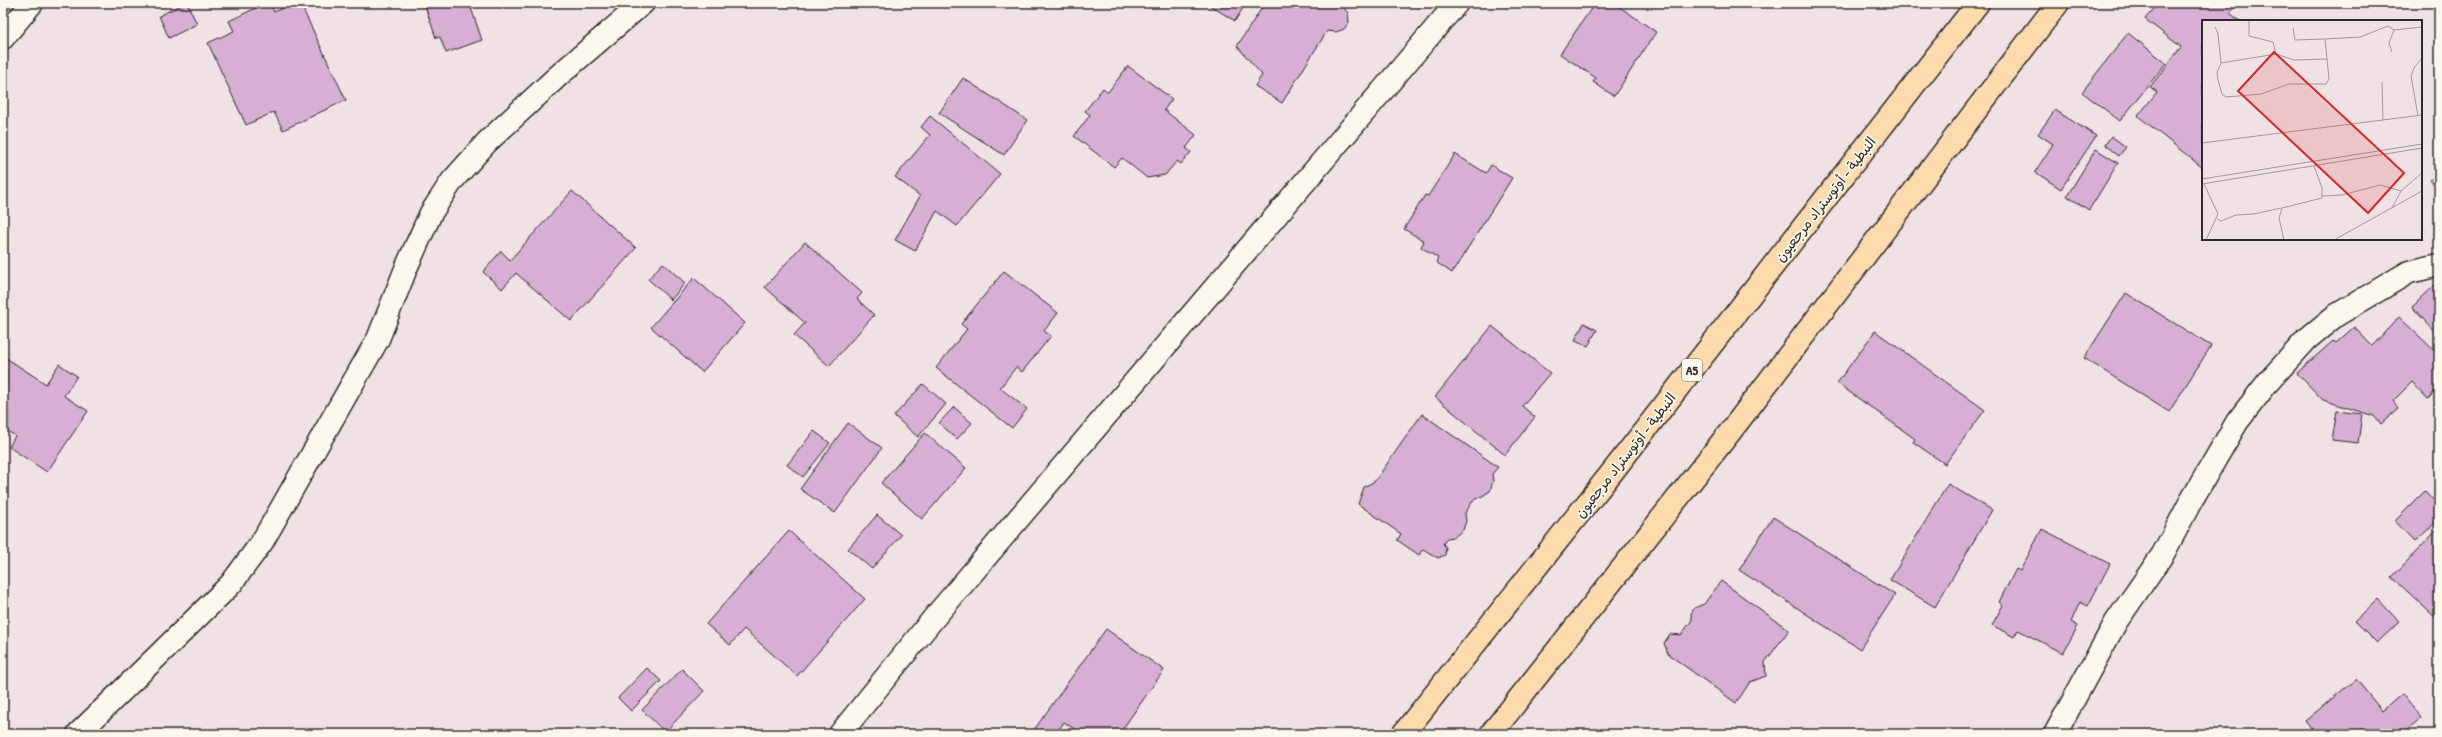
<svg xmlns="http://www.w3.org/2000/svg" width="2442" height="737" viewBox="0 0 2442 737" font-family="'Patrick Hand','Playpen Sans Arabic',sans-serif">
  <rect width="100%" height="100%" fill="#f0e1e5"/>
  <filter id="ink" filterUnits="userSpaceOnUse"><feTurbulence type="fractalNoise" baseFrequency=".025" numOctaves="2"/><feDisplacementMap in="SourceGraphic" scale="8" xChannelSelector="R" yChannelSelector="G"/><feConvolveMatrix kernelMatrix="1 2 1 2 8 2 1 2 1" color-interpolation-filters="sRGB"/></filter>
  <g filter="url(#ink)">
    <!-- building -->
    <path fill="#d7aed4" stroke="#2b2b2b" d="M185,3H187L197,24L169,38L159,16Z
      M266,3H270L274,12L293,3H300L346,100L283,130L274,112L246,125L208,43L234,31L229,21Z
      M424,3H484L471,8L482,40L446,53L440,37L436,38Z
      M1206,3H1246L1235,21Z
      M1265,3H1344L1342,6L1348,13L1349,22L1344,29L1336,32L1327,31L1282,103L1255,86L1262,75L1237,46Z
      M1595,3H1614L1656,32L1614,96L1593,82L1596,78L1560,54Z
      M2159,3H2239L2230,13L2240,21H2203V168L2138,116L2157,92L2150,87L2181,47L2145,19Z
      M2128,33L2166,63L2120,121L2082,92Z
      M1128,66L1172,99L1164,110L1196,135L1186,148L1191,152L1181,164L1177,161L1165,175L1147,178L1122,158L1114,167L1074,136L1090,115L1085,111L1103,88L1108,92Z
      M963,78L1027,120L1004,155L939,113Z
      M2055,110L2096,136L2061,189L2035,172L2053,144L2038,134Z
      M930,116L1000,174L957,226L937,211L915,251L895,240L920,196L895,177L930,135L921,127Z
      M2111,136L2126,147L2119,156L2105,145Z
      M2096,149L2118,163L2089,210L2067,196Z
      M1455,154L1486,173L1491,165L1512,178L1452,273L1436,262L1438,258L1421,247L1424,241L1404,229L1425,195L1428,196Z
      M2439,172V190L2430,180Z
      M572,191L636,248L571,321L516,273L502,289L483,272L501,251L510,260Z
      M805,242L862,293L857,299L874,315L829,366L794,335L805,323L765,287Z
      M663,263L685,283L671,300L648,279Z
      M1004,271L1058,313L1044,331L1051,336L1022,372L1016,367L1000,388L1027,409L1012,428L936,368L967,329L961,324Z
      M694,278L745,323L702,372L651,327Z
      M2435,285L2439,289V336L2412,307Z
      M2126,293L2211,346L2169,412L2084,358Z
      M2399,317L2439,355V387L2428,399L2412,382L2393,401L2399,408L2381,424L2374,416L2323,400L2297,373L2333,341L2336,343L2354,327L2372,346Z
      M1584,323L1597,330L1588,346L1575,340Z
      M1492,326L1550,373L1522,406L1535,417L1505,455L1435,397Z
      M1875,331L1985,410L1945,464L1913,442L1915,439L1837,383Z
      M3,356L46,384L59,364L77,376L64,396L88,411L47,472L9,447L15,436L3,428Z
      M923,384L946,404L918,437L894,416Z
      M954,407L972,423L957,439L939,423Z
      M2337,411L2362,414L2358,443L2332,440Z
      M1422,414L1498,467L1492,474L1493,481L1490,491L1481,497L1475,498L1465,513L1466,521L1463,530L1454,537L1447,538L1443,544L1446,547L1445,555L1438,558L1423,549L1419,555L1397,540L1401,534L1358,504L1364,487L1375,481Z
      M848,423L882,448L835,513L800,489Z
      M814,431L830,443L803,477L787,465Z
      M925,433L966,468L922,519L881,483Z
      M1948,484L1992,510L1935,607L1890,580Z
      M2425,491L2439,506V519L2415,542L2395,521Z
      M877,515L901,535L872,569L848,549Z
      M1773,517L1895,595L1860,649L1739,570Z
      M2439,528V621L2392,577Z
      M2042,529L2110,564L2088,606L2080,602L2071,622L2078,626L2063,653L2018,630L2014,637L1992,625L2003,605L1999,602L2016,569L2020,571Z
      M789,531L865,599L797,676L744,629L730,645L706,624Z
      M1721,581L1789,630L1765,662L1766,676L1750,682L1736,703L1668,654L1664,643L1670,634L1681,635L1692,620L1691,614L1694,608L1704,604Z
      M2378,599L2399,622L2377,643L2355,621Z
      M1106,629L1164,670L1119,734H1082L1064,722L1056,734H1031Z
      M647,668L661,681L631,711L618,698Z
      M682,669L704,691L665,732L642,710Z
      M2356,679L2382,711L2402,694L2421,718L2402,734H2315L2305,721Z"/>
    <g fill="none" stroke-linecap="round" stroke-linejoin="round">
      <!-- street casing -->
      <g stroke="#2b2b2b" stroke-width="25">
        <path id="street" d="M3,38L32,3
          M78,734L231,584L262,542L378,339L407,266L431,213L452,181L487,142L558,76L643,3
          M2055,734L2116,622L2163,554L2191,501L2237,422L2268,382L2307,339L2335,316L2409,272L2439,265"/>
      </g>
      <!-- secondary casing -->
      <g stroke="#2b2b2b" stroke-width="25">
        <path id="secondary" d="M840,734L933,619L1457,3"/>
      </g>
      <!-- highway casing -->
      <g stroke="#2b2b2b" stroke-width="25">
        <path id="highway" d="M1403,734L1613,471L1978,3
          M1491,734L1730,432L2058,3"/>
      </g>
      <!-- street -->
      <use href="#street" stroke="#fbf7ec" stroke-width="22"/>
      <!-- secondary -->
      <use href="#secondary" stroke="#fbf7ec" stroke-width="22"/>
      <!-- highway -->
      <use href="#highway" stroke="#fedbac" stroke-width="22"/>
    </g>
  </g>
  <g text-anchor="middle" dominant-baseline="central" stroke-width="3.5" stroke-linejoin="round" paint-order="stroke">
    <!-- shield labels -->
    <rect fill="#fbf7ec" stroke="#696865" stroke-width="1" x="1682" y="359" width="20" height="22" rx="3"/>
    <g font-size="13" font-weight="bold" fill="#2b2b2b">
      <text x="1692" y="370">A5</text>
    </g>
    <!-- street labels -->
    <g font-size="14" fill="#2b2b2b" stroke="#fbf7ec">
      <text transform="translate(1825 199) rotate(-52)">النبطية - أوتوستراد مرجعيون</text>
      <text transform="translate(1625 455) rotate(-52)">النبطية - أوتوستراد مرجعيون</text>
    </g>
  </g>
  <!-- overview -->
  <g transform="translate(2202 20)">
    <rect width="220" height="220" fill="#f0e1e5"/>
    <path fill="none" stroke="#a1989b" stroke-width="1" d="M47,0V16L71,22L74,34M13,7L16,14L19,43L15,52L16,60L20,74L24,77L59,74L87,64H124L127,59L123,19L158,17L186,6L192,10M91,8L93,20L123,19M190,32L187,23L192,10L220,7M19,43L74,34L92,40L125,39M180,62L181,100M216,96L209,56L212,48L220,38M0,123L220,95M0,159L220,124M0,164L220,128M2,164L16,194L4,220M120,176L140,175L178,165L199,171L220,153M190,188L199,171M15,199L19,201L34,195L52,194L79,188M82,220L77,198L80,188L120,178V168L112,146M132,220L220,171"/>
    <path fill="#d62828" fill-opacity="0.15" stroke="#d62828" stroke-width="2" d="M72,32L202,153L166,193L36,71Z"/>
    <rect width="220" height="220" fill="none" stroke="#2b2b2b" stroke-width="2"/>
  </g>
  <!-- margin -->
  <rect width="2442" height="737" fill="none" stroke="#fbf7ec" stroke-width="16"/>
  <rect x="8" y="8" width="2426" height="721" fill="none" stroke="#2b2b2b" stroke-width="1.5" filter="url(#ink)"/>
</svg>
